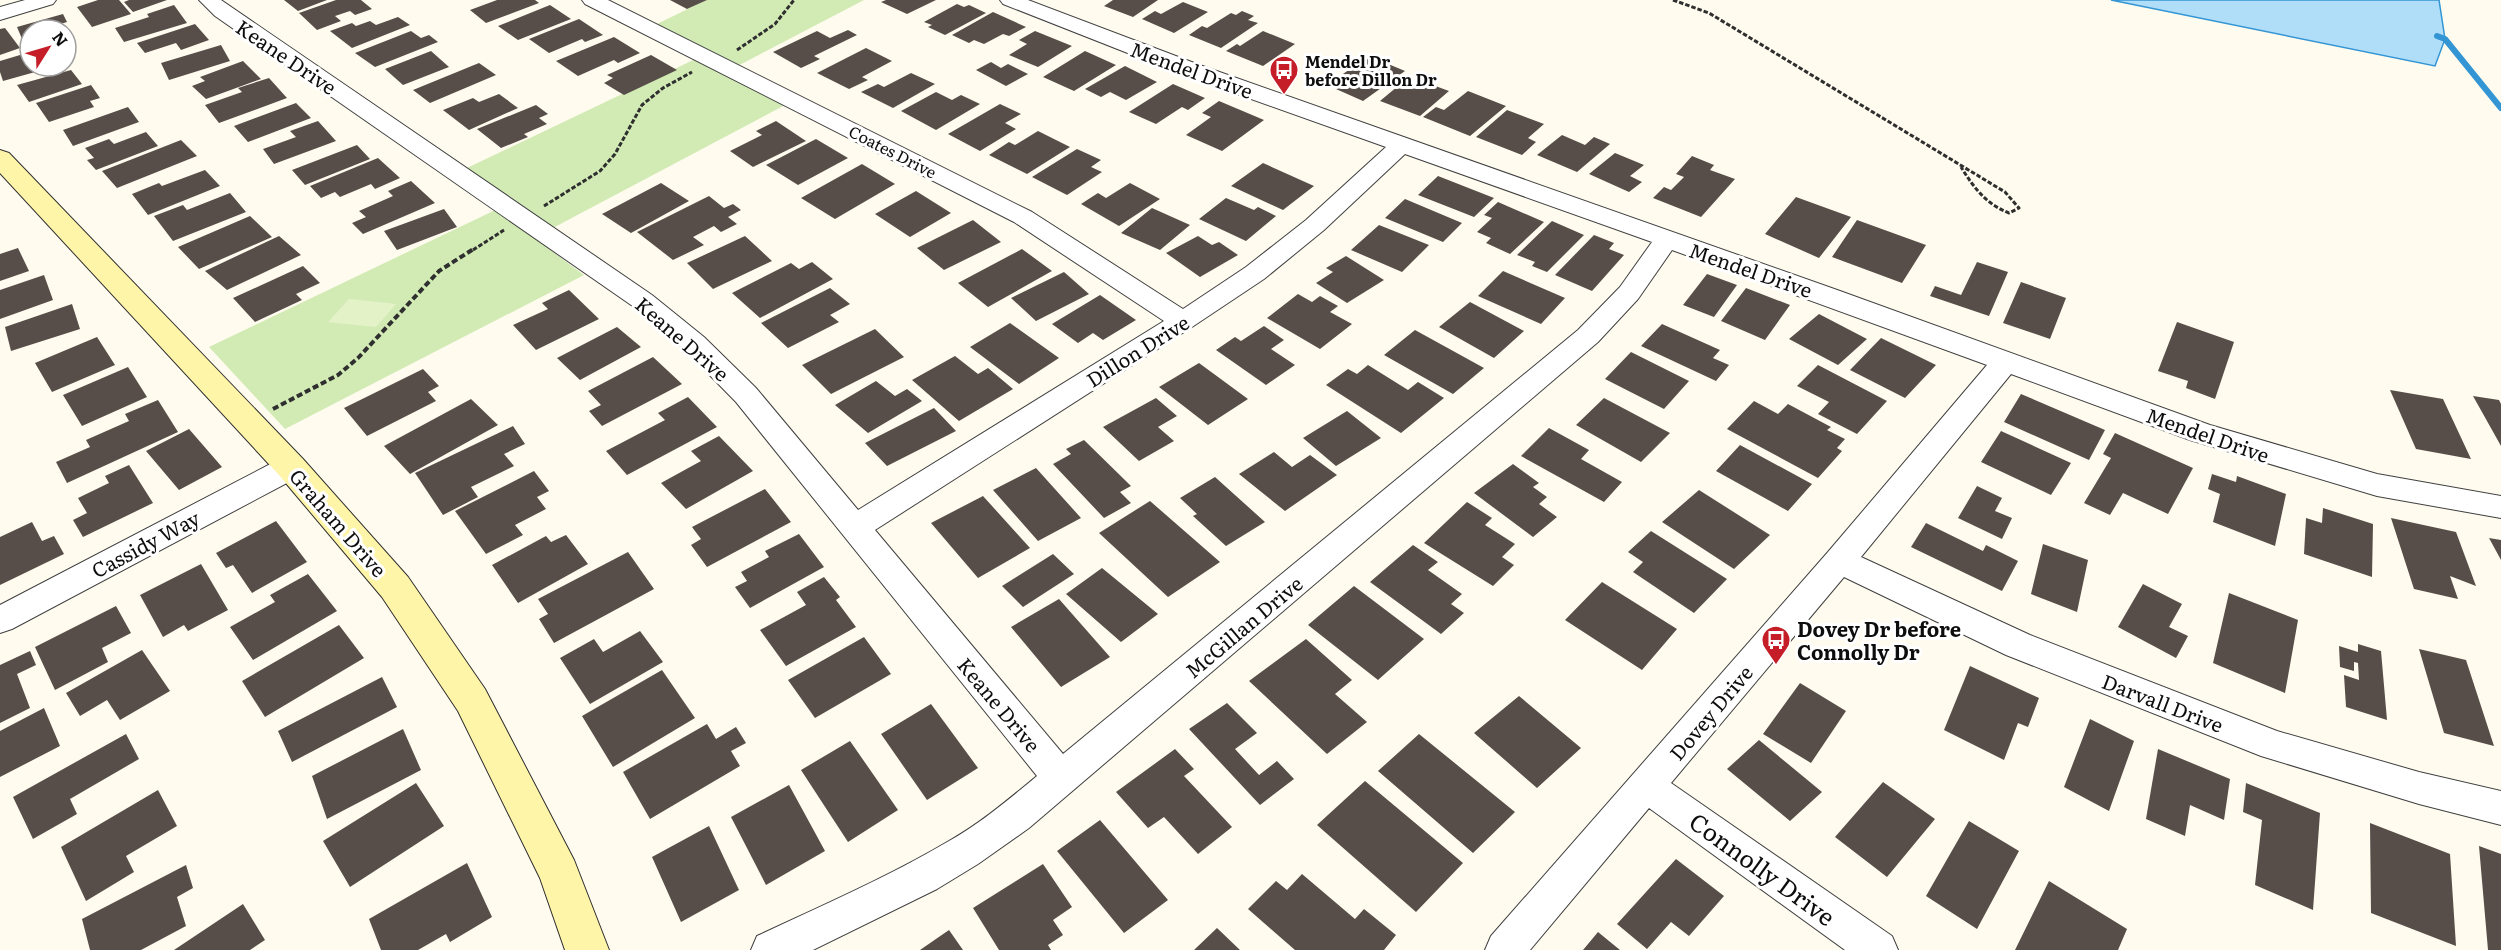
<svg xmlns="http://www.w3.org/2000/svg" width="2501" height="950" viewBox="0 0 2501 950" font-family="Literata,serif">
  <rect width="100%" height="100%" fill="#fffbee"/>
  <!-- green -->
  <path fill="#d2ebb5" d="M706,0H864L724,73L787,104L534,238L584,275L285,429L209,347L514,201L467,168L710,52L657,24Z"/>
  <!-- pitch -->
  <path fill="#e4f2c8" d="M349,299L396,304L376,327L328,322Z"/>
  <!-- water -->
  <path fill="#b0def9" stroke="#3395d4" stroke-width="1.5" d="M2111,0H2439L2445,39L2435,66Z"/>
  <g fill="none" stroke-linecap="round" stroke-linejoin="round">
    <!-- stream -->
    <path stroke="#3395d4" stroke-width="6" d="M2437,36L2445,39L2501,108"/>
  </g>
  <!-- building -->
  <path fill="#574e49" d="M98,0H119L131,14L92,27L77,7Z
    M129,0H167L133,12L124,2Z
    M284,0H327L298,11Z
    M336,0H361L372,9L355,15L350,11L335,16L341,21L317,30L299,13Z
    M497,0H535L539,3L486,23L470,10Z
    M670,0H707L687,9Z
    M886,0H936L907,14L881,2Z
    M1113,0H1158L1133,17L1104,6Z
    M1183,2L1208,12L1174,33L1142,19L1155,11L1161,14Z
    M957,4L964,7L969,5L986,13L945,35L928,27L932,25L924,22Z
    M174,5L187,23L124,42L115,28L149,17L147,14Z
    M550,5L571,19L518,40L498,26Z
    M1242,11L1254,16L1248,20L1258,23L1221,48L1189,35L1202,26L1207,28L1231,13L1236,15Z
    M993,12L1026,27L1009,36L1003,34L984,44L974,40L969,43L952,35Z
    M63,14L67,22L50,27L51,30H30V45L25,46L17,27Z
    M398,17L410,25L352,48L330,31L352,23L356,26L370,21L376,25Z
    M579,19L603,35L585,42L582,39L549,53L529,39Z
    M195,24L209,40L181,50L176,43L145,53L137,43Z
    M5,28L20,48L0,55V29Z
    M848,30L857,35L814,56L820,59L801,68L773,52L817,31L830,38Z
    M411,31L421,38L429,35L438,42L375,67L355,53Z
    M1035,31L1072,46L1038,67L1009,55L1027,44L1019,40Z
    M1263,31L1295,44L1263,66L1226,51L1237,44L1240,46Z
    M614,37L640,53L618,63L614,60L578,76L556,61Z
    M221,45L230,61L169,80L161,63Z
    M866,48L892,61L862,77L868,80L849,89L817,73Z
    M431,51L449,67L403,85L385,69Z
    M1085,51L1116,65L1074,91L1043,77Z
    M30,52V66L53,67L3,81L0,72V61Z
    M651,55L677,70L624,95L604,83L613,78L607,75Z
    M1369,56L1405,71L1363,101L1327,85Z
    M243,61L261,79L206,99L192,86L205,81L200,77Z
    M991,62L1001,68L1008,64L1028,74L1006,86L976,70Z
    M479,63L496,75L430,103L413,90Z
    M1125,66L1157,82L1126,100L1110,92L1101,97L1085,89Z
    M71,70L82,84L29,102L17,85Z
    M911,73L935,84L893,108L861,92L878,84L884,87Z
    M269,78L287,98L219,123L205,105L242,92L238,88Z
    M1404,81L1424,89L1430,84L1449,91L1420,116L1380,101Z
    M1173,84L1205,98L1188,110L1182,107L1156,124L1129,112Z
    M91,85L100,98L90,101L94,107L49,122L36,103Z
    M1468,91L1506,106L1470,136L1423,117L1436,107L1444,110Z
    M936,92L952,100L961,95L980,104L936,130L901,111Z
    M499,94L518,108L469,130L443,110L473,98L479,102Z
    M1219,101L1264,120L1222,151L1186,135L1211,117L1202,113Z
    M296,103L311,118L248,142L234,126Z
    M1000,104L1021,114L1005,123L1016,129L980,151L948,134Z
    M536,105L548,114L539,118L547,124L524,134L528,137L501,148L477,129Z
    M128,107L139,122L73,146L63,130Z
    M1507,110L1544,124L1528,138L1536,142L1522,155L1476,137Z
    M318,121L336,141L274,164L263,149L296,137L290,131Z
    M776,121L806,141L753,167L730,151L762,135L756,131Z
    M1038,131L1070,147L1027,174L989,155L1009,142L1015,145Z
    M146,132L158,146L96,170L87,160L94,158L85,148L109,139L114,144Z
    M1562,135L1585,145L1594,137L1610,144L1577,172L1537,155Z
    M816,139L848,158L798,185L766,165Z
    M181,140L197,156L117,188L102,171Z
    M357,145L370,159L305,185L292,170Z
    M1077,149L1101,160L1091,167L1102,172L1067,195L1032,177Z
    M1615,153L1644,165L1630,176L1642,182L1629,192L1589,174Z
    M1692,156L1714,165L1710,170L1735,179L1701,217L1653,198L1664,187L1671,190L1684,177L1676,174Z
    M378,158L400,178L375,189L371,184L340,197L335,192L321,198L310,186Z
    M1263,163L1314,186L1283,210L1231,186Z
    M862,164L895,184L835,219L801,198Z
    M205,170L220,186L148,215L132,194L159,183L162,186Z
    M1438,176L1494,198L1474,217L1418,195Z
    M411,181L435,203L363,234L352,223L366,217L359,211L393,196L388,191Z
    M661,183L689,201L631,233L602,214Z
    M1130,183L1160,199L1119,226L1081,204L1098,193L1106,198Z
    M916,191L951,213L910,237L875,214Z
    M230,193L246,212L173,241L154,216L183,205L187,210Z
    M709,196L724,208L733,204L741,210L728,217L737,224L721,232L714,226L693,237L704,245L673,260L637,232Z
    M1796,197L1851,217L1819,258L1765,234Z
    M1226,198L1254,210L1258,207L1276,216L1246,241L1199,219Z
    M1405,199L1462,223L1443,242L1385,218Z
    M1498,202L1544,222L1510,254L1486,243L1491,238L1477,232L1492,218L1484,215Z
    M1152,208L1190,225L1160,250L1121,233Z
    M444,209L457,227L397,250L384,231Z
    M250,216L272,237L199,269L178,247Z
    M973,220L1001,242L944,270L917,248Z
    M1857,220L1926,245L1902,283L1832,257Z
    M1552,221L1584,235L1547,272L1532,266L1535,262L1517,255Z
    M1379,225L1429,245L1402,272L1351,250Z
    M1594,235L1614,243L1609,249L1624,255L1592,291L1555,275Z
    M279,236L301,255L227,290L205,271Z
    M745,236L772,261L713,289L687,263Z
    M1198,236L1212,245L1219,242L1238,255L1200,277L1166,253Z
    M18,248L29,271L0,281V254Z
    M1022,249L1052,271L988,307L958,283Z
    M1346,256L1384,280L1347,303L1316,283L1333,272L1326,268Z
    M812,262L833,279L760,318L732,293L791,263L799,269Z
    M1977,262L2008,272L1989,316L1930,296L1935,286L1961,295Z
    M303,266L320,283L296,294L302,300L255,322L233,298Z
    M1503,271L1565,298L1541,324L1478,296Z
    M1064,272L1089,294L1036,321L1011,298Z
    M1707,274L1737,285L1714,317L1683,305Z
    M44,275L53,300L0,319V290Z
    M2021,282L2066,298L2050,339L2003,323Z
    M830,288L850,304L830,315L839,322L788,348L761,323Z
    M1746,288L1790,305L1765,340L1721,321Z
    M569,290L599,319L536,350L513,325L548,309L542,303Z
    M1298,294L1312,302L1320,296L1338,306L1330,312L1352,324L1320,349L1267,318Z
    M1100,295L1136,320L1103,340L1093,333L1078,343L1052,324Z
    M1470,302L1524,331L1494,358L1439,327Z
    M72,304L80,329L11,351L5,327Z
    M1819,314L1867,339L1838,365L1789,339Z
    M2177,322L2234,342L2215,399L2186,388L2188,381L2158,371Z
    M1010,323L1059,358L1019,384L970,347Z
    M1662,324L1720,350L1713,358L1729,365L1716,381L1641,346Z
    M1264,326L1284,340L1271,349L1295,365L1266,385L1216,350L1235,337L1241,341Z
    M617,327L641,347L580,380L557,358Z
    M875,329L904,357L831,394L802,365Z
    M1415,330L1484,368L1453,394L1384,355Z
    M97,337L115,365L52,392L35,363Z
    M1881,338L1936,365L1905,398L1850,370Z
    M1631,352L1689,381L1664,409L1605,379Z
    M955,356L978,374L988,368L1013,389L959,421L912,380Z
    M653,357L682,384L602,426L589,411L601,405L588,391Z
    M1199,363L1248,399L1208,425L1159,387Z
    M1368,365L1408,390L1418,382L1444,398L1401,433L1326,385L1348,369L1357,374Z
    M1818,365L1887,401L1857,434L1818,414L1829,402L1797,386Z
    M128,367L147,397L82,426L63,395Z
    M423,369L439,386L428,392L436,401L367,436L344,408Z
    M876,381L895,396L907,389L922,401L868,433L835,405Z
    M2390,390L2443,399L2471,459L2416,449Z
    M2021,394L2105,430L2089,460L2004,422Z
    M2473,396L2499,400L2501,404V446Z
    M688,397L717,427L627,475L606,451L665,420L658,413Z
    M1156,398L1177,416L1158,427L1174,441L1139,461L1103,427Z
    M1604,398L1670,433L1641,462L1576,425Z
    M471,399L498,425L410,474L384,446Z
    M158,400L178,432L67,483L56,462L90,447L86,440L129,421L125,414Z
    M1754,401L1778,414L1788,404L1831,427L1827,430L1845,439L1837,448L1842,451L1818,478L1727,429Z
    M934,408L956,431L887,466L865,443Z
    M1347,411L1381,438L1336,466L1303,438Z
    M513,426L525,444L504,454L514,466L471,487L478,497L443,515L415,473Z
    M1549,428L1589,450L1581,459L1622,482L1604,502L1521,456Z
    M189,429L222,467L179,490L146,451Z
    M2001,431L2071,463L2051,495L1981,462Z
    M2115,433L2193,468L2168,514L2123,493L2110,515L2084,503L2111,458L2103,454Z
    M719,436L753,471L686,509L661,483L701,461L691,451Z
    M1084,440L1131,486L1120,492L1131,503L1104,518L1053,464L1071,454L1066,449Z
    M1740,445L1812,484L1788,511L1716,471Z
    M1274,452L1292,467L1310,455L1337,475L1285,511L1239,474Z
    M1513,464L1539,483L1533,487L1547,497L1539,504L1557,517L1533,537L1474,493Z
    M129,465L153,503L83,537L73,520L87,513L78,498L109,483L105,476Z
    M1036,468L1081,518L1038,541L993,490Z
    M534,471L549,491L537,497L546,509L515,525L523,535L486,554L455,511Z
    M2212,474L2236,482L2237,476L2286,494L2275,546L2213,522L2220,494L2208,489Z
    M1215,477L1265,522L1226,546L1193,516L1197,514L1180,498Z
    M1977,486L2002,498L1995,511L2012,518L2002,539L1958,518Z
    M765,489L791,522L707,567L691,545L701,539L692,527Z
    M1699,490L1770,535L1734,569L1662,522Z
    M983,496L1030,548L978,578L931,523Z
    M1150,501L1220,562L1168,597L1099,533Z
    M1467,502L1492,518L1485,525L1515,544L1502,557L1514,565L1493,586L1424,543Z
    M2323,508L2373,524L2372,577L2304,554L2306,518L2322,523Z
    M2391,518L2456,532L2476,586L2450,576L2458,599L2414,589Z
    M276,521L307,562L252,593L233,565L226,568L216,553Z
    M32,522L42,541L54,536L64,554L0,585V537Z
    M1926,523L1983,551L1986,545L2018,561L2002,591L1911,547Z
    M1651,531L1727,579L1694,613L1633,572L1643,562L1628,552Z
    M799,534L824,567L750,608L735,587L747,581L741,572L769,557L765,551Z
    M566,535L588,564L518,603L492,565L546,536L551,542Z
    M2489,538L2501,540V560Z
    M2043,544L2088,560L2077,612L2031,594Z
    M1413,545L1438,562L1428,570L1462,594L1451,604L1464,613L1441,634L1370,582Z
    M628,552L654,589L554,643L539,619L548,614L538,599Z
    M1053,554L1074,574L1023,607L1002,586Z
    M201,564L228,610L188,631L184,625L163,637L140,595Z
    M1102,568L1158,614L1121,642L1066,594Z
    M308,574L337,611L253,660L230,627L275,602L270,595Z
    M824,577L840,597L836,600L856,627L786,666L760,630L806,605L797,592Z
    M1602,582L1677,629L1642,670L1565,620Z
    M2143,584L2182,604L2169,627L2188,636L2176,658L2118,627Z
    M1354,586L1424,639L1378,680L1308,625Z
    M2229,593L2298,620L2285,693L2213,663Z
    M1059,599L1110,657L1061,687L1011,627Z
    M116,606L131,633L102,648L108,662L55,690L35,647Z
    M339,625L364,658L265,717L242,681Z
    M640,631L663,662L590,704L560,658L594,639L603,652Z
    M864,637L891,674L815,718L788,680Z
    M1306,639L1352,680L1335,694L1367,722L1327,754L1249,681Z
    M2358,644L2381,651L2387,720L2346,707L2344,675L2359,680L2358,663L2354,662V671L2340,667L2339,646L2358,652Z
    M2419,649L2466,660L2494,746L2444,733Z
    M142,650L170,691L120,720L107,700L80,716L66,693Z
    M30,651L36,665L17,674L30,708L0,723V665Z
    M1970,666L2039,698L2028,727L2018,723L2004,760L1944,730Z
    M662,670L695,718L613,767L582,716Z
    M382,677L397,707L292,762L278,731Z
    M1800,683L1846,711L1811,763L1763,734Z
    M1519,696L1581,748L1537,788L1474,733Z
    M1227,703L1257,733L1235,749L1259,775L1277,761L1294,779L1260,805L1189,729Z
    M931,704L978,768L927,800L881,734Z
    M44,708L60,746L0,777V731Z
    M2090,719L2134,741L2109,811L2064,787Z
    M707,724L716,739L736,727L746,743L731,751L740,766L650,819L623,772Z
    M403,729L421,770L327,819L312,776Z
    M126,734L139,759L70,799L77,814L33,839L13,797Z
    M1419,734L1515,812L1473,853L1378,771Z
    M1759,740L1822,792L1790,821L1727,769Z
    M850,741L898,810L848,842L801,770Z
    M1175,749L1194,769L1184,776L1232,827L1198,854L1164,817L1148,828L1116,792Z
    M2158,749L2230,779L2224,820L2190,805L2185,836L2146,819Z
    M1365,781L1463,863L1416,912L1317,825Z
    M1883,782L1935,819L1887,877L1835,837Z
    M416,783L444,826L350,887L323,841Z
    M2246,783L2320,813L2313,910L2255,885L2262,820L2243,812Z
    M789,785L825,851L766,885L731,817Z
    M158,790L177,826L126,856L134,872L86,901L61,847Z
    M1100,820L1168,900L1124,933L1057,851Z
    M1969,821L2019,851L1977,929L1926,896Z
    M2370,823L2450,854L2456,946L2371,913Z
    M709,826L739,890L681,922L652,857Z
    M2479,846L2501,854V950H2488Z
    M1676,859L1724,896L1689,936L1671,922L1647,949L1617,924Z
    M467,863L492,917L450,942L446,934L418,950H381L369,919Z
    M1043,864L1072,907L1053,920L1063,935L1048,945L1051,950H999L973,908Z
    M186,865L193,888L177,897L186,926L141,950H90L82,919Z
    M1302,874L1355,919L1364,909L1396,935L1384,950H1295L1248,909L1276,881L1287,890Z
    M2049,881L2127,929L2118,950H2015Z
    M243,904L265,940L250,950H174Z
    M1217,928L1240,950H1194Z
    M949,930L963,950H920Z
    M1598,932L1620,950H1583Z"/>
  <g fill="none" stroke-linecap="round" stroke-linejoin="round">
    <!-- street casing -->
    <g stroke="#404040" stroke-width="2">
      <path id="street" d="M25,0H56L53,4L0,20V7Z
        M199,0H221L652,295L704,337L756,388L858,510L1164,321L1014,222L585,4L582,0H608L1032,212L1183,309L1246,267L1306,220L1386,147L1181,74L1003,4L1000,0H1028L1197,64L1840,291L2210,425L2377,474L2501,496V518L2377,496L2190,440L2011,374L1861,557L2030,635L2277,731L2419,772L2501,791V825L2419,804L2261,756L2006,655L1844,577L1671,783L1892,936L1898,950H1845L1649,808L1530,950H1485L1491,936L1828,552L1987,365L1672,250L1638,299L1598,342L1029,828L978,864L937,889L813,950H751L757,936C821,906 888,877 949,841C981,823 1009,799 1037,776L736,402L684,349L634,307L215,16ZM1405,154L1652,242L1620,287L1578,330L1063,754L875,530L1192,327L1264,279L1324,230Z
        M291,456L302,459L306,467L302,475L12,629L0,633V605L280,459Z"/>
    </g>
    <!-- secondary casing -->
    <g stroke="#2f2f2f" stroke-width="2">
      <path id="secondary" d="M0,150L9,153L303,459L408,577L485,689L574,860L609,950H565L540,878L458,711L382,597L279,475L0,173Z"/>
    </g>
    <!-- path-far1 -->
    <path stroke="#2f2f2f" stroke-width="3" stroke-dasharray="4.5 2" stroke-linecap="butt" d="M1673,0L1709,13L2005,192L2019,208L2009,213C1986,204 1974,188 1961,167
      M737,50L775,24L794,0
      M544,206L600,171L615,154L642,105L663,88L692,72
      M473,250L504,230"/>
    <!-- path -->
    <path stroke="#2f2f2f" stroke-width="4" stroke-dasharray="6 3" stroke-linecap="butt" d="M273,409L338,375L358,358L439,271L475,248"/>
    <!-- street -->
    <use href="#street" fill="#fff" fill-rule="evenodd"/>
    <!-- secondary -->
    <use href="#secondary" fill="#fff5a9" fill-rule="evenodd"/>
  </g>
  <!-- icons -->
  <defs>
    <g id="bus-pin" transform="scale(1.5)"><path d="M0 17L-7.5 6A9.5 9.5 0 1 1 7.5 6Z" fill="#c51e28" stroke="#fff"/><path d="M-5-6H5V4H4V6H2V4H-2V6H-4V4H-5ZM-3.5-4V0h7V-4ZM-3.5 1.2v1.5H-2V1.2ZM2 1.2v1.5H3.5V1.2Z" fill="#fff"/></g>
  </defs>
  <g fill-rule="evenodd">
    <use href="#bus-pin" x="1284" y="70"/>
    <use href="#bus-pin" x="1776" y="640"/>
  </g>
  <g text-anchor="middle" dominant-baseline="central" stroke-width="6" stroke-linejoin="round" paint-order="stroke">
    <!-- far-poi labels -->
    <g font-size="16" font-weight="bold" fill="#0d0d0d" stroke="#fff" text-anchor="start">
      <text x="1305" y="61">Mendel Dr<tspan x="1305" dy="18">before Dillon Dr</tspan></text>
    </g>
    <!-- far-street labels -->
    <g font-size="16" fill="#0d0d0d" stroke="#fff">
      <text transform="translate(893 151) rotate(27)">Coates Drive</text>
    </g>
    <!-- street labels -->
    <g font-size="20" fill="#0d0d0d" stroke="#fff">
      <text transform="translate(287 56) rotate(34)">Keane Drive</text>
      <text transform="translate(1192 69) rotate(20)">Mendel Drive</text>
      <text transform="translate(1751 269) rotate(19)">Mendel Drive</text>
      <text transform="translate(683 338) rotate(41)">Keane Drive</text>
      <text transform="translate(1137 350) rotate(-32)">Dillon Drive</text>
      <text transform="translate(2208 434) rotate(19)">Mendel Drive</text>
      <text transform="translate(339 522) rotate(49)">Graham Drive</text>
      <text transform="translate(145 543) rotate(-28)">Cassidy Way</text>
      <text transform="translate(1243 626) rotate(-40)">McGillan Drive</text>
      <text transform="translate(2163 702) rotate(21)">Darvall Drive</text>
      <text transform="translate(1000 704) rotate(50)">Keane Drive</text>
      <text transform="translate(1710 712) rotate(-50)">Dovey Drive</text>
    </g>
    <!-- poi labels -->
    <g font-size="20" font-weight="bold" fill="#0d0d0d" stroke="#fff" text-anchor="start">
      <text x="1797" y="628">Dovey Dr before<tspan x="1797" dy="23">Connolly Dr</tspan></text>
    </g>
    <!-- near-street labels -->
    <g font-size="24" fill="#0d0d0d" stroke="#fff">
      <text transform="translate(1763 868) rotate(36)">Connolly Drive</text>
    </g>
  </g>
  <!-- north arrow -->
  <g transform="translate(48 48) rotate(53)"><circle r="28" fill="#ffffff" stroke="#9e9e9e" stroke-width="1.5"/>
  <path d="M0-4.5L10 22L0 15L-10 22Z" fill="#c51e28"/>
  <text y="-9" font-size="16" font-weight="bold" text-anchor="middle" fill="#0d0d0d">N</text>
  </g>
</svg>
